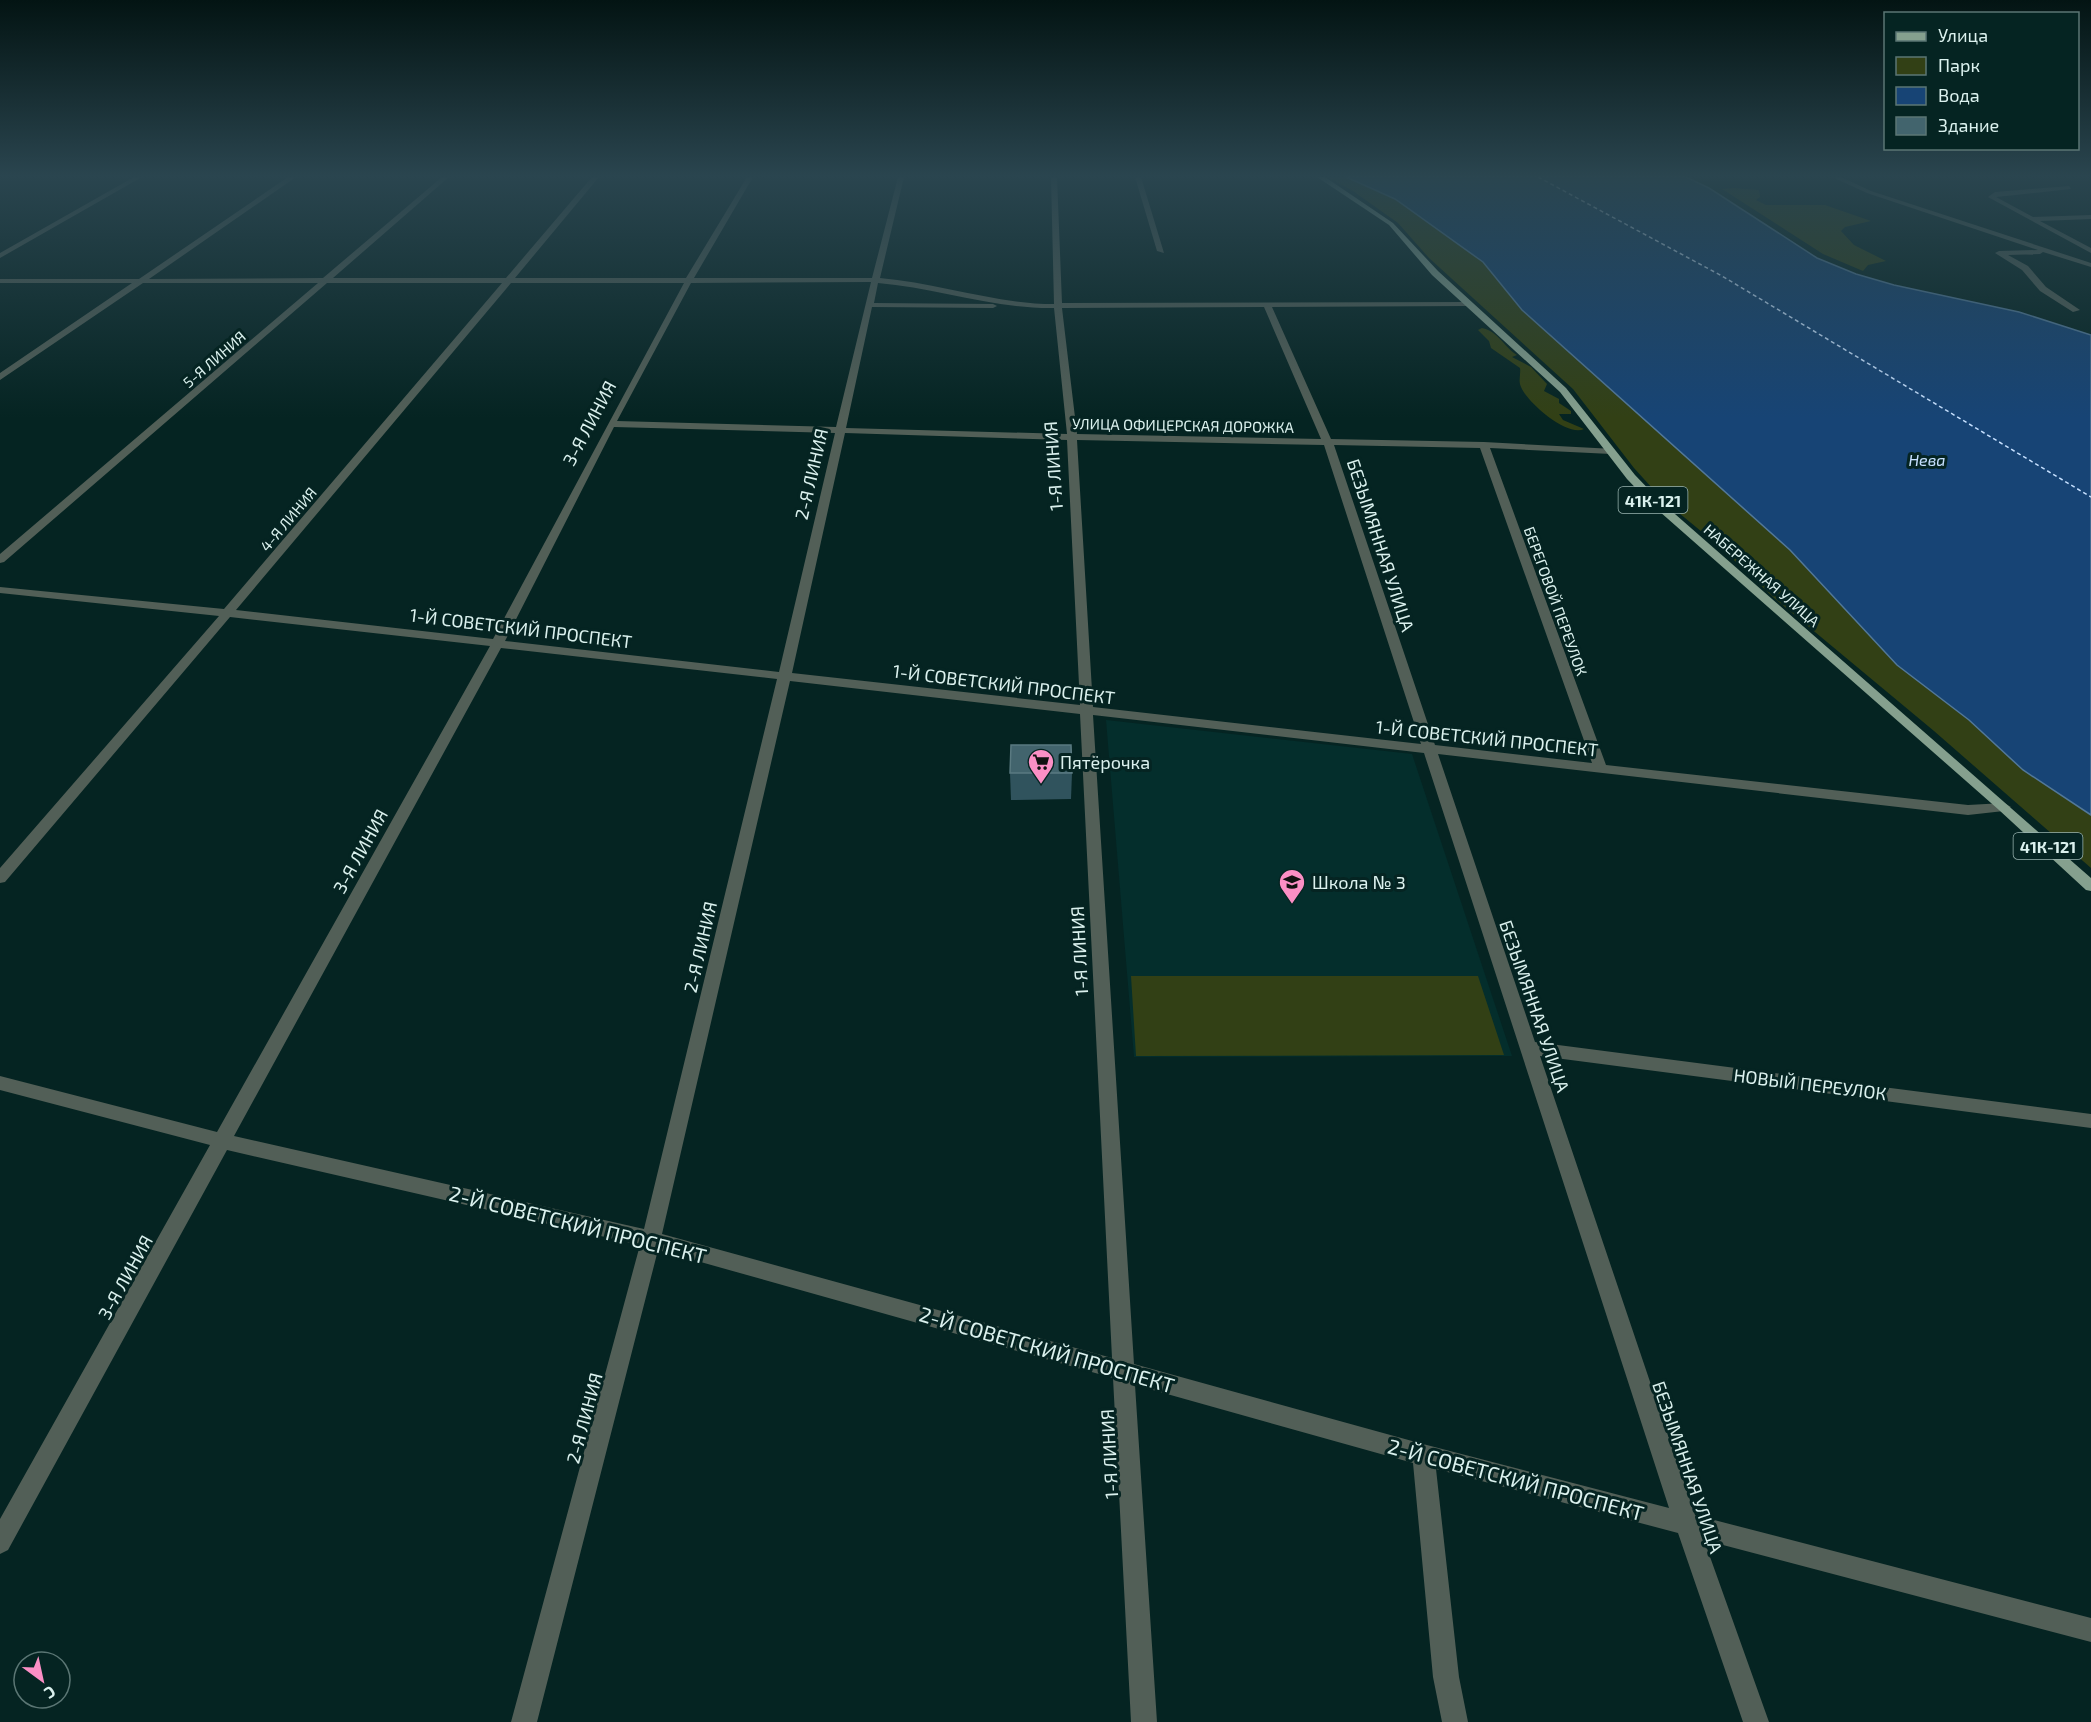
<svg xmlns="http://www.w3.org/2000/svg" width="2091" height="1722" viewBox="0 0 2091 1722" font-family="'Exo 2',sans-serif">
  <rect width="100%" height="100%" fill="#052422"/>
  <!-- built -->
  <path fill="#042e2c" d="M1106,720L1412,754L1512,1056L1134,1057Z"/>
  <!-- green -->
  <path fill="#324015" d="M1327,177H1346L1395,199L1483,262L1522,310L1790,550L1897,665L1969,720L2023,770L2091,815V868L1934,731L1774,598L1719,546L1662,499L1634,468L1573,389L1429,258L1398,223L1353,191Z
    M1734,188L1759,190L1760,197L1756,200L1766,205H1825L1871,221L1845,227L1841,231L1854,245L1886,261L1868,265L1863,271L1823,254L1722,189Z
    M1482,328C1498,331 1505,348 1517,355L1512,357L1531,367L1547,384L1544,391L1559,399V403L1571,411V414H1559L1563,420L1584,429C1567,437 1527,402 1521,387C1518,381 1521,374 1520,368L1491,348L1489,341L1478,330Z
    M1131,976H1478L1504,1055L1136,1056Z"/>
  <!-- water -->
  <path fill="#174475" stroke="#527899" stroke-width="1.5" d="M1346,177H1686L1709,188L1817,258L1856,274L1894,285L2019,312L2091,335V815L2023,770L1969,720L1897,665L1790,550L1522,310L1483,262L1395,199Z"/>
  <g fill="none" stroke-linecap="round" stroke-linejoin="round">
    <!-- ferry -->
    <path stroke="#c6e0ff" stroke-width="1.5" stroke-dasharray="4 3" stroke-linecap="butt" d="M1538,177L1722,276L2091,497"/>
    <!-- minor -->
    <path fill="#525f57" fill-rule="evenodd" d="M134,177H142L0,258V253Z
      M288,177H296L149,279L323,278L442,177H449L333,278H506L592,177H599L515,278H686L747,177H753L694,278H872L898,177H904L880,278C938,283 996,304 1054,304L1051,177H1057L1062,303L1471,302V306H1468L1272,307L1331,439L1484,442L1614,449V453L1611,454L1490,448L1606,765L1968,805L2004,803L2011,807L2004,811L1968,815L1438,754L1535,1042L2091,1114V1128L1540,1056L1695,1515L2091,1618V1642L1704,1540L1769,1722H1743L1678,1533L1436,1469L1459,1677L1468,1722H1442L1433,1677L1413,1463L1135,1385L1157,1722H1131L1113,1378L658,1250L537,1722H511L640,1245L227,1150L8,1550L0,1554V1519L210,1145L0,1090V1076L217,1132L490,646L230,617L5,882L0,883V868L219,616L0,593V587L224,609L502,283H327L4,562L0,563V554L318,283H143L0,380V373L132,283H0V279H139ZM871,282L836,427L617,421L691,283ZM511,283H684L493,639L236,610ZM878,283C937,288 995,309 1054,308L1067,434L846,428L872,307L993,308L997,306L993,304L874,303ZM1264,307L1321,439L1077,434L1062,308ZM614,427L835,433L779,672L505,641ZM845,433L1067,440L1080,705L792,673ZM1077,440L1324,445L1421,744L1093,707ZM1334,445L1480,448L1592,763L1435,745ZM501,648L777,679L644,1229L234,1136ZM790,681L1080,714L1112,1358L662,1234ZM1093,715L1424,753L1669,1508L1423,1444L1134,1364Z
      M1135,177H1141L1164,253L1157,251Z
      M1832,177H1841L1871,191L2091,263V267L2043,252L2040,254L2008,255L2028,266L2046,287L2080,310L2073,312L2040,291L2022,270L1995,253L1999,251L2038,250L1867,193Z
      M2069,186L2071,189L1996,197L2033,217L2091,215V219L2040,221L2091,248V253L1988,197L1995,192Z"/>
    <!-- major -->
    <path fill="#85a08e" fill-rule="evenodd" d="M1317,177H1325L1393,223L1438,271L1566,388L1635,475L1659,500L2091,878V891L2086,890L1999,810L1651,504L1627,479L1560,392L1432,275L1389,225Z"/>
  </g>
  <!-- wall -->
  <path fill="#30535d" d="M1010,773H1072L1071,799L1011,800Z"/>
  <!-- building -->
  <path fill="#42646d" stroke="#5a7a81" stroke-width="1.5" d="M1011,745H1071L1072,773H1010Z"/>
  <!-- sky -->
  <linearGradient id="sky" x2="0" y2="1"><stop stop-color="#031413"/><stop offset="0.42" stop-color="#2a454f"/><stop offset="1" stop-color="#2a454f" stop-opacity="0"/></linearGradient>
  <rect width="2091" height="418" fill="url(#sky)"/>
  <!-- icons -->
  <defs>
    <g id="supermarket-pin" transform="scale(1.35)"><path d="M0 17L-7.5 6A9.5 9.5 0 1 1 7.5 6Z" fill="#fb8fc5" stroke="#052422"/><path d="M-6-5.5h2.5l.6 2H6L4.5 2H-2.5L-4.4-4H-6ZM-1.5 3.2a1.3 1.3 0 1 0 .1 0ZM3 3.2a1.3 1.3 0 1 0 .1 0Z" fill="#111"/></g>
    <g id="school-pin" transform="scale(1.35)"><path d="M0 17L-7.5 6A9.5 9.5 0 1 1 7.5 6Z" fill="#fb8fc5" stroke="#052422"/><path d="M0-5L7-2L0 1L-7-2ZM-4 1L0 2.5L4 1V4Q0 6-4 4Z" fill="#111"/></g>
  </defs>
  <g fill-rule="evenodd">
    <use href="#supermarket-pin" x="1041" y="762"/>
    <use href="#school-pin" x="1292" y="882"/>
  </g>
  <g text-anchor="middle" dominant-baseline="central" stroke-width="6" stroke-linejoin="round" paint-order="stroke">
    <!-- far-street labels -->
    <g font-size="15" fill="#dbf1ee" stroke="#052422">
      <text transform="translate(214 359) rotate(-41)">5-Я ЛИНИЯ</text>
      <text transform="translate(1183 425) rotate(1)">УЛИЦА ОФИЦЕРСКАЯ ДОРОЖКА</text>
      <text transform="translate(288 519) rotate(-50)">4-Я ЛИНИЯ</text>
      <text transform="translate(1762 575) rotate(41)">НАБЕРЕЖНАЯ УЛИЦА</text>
      <text transform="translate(1556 601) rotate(70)">БЕРЕГОВОЙ ПЕРЕУЛОК</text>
    </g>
    <!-- far-water labels -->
    <g font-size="16" font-style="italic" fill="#c6e0ff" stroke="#052422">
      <text x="1927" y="459">Нева</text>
    </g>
    <!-- shield labels -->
    <g fill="#052422" stroke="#9bb4b1" stroke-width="1.5">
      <rect x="1618.5" y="487" width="69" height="26" rx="4.5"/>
      <rect x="2013.5" y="833" width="69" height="26" rx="4.5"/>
    </g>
    <g font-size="16" font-weight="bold" fill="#dbf1ee">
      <text x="1653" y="500">41К-121</text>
      <text x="2048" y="846">41К-121</text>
    </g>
    <!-- street labels -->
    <g font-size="18" fill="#dbf1ee" stroke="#052422">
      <text transform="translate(589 423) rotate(-62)">3-Я ЛИНИЯ</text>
      <text transform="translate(1053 466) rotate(-94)">1-Я ЛИНИЯ</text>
      <text transform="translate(811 474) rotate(-77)">2-Я ЛИНИЯ</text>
      <text transform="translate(1381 545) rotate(72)">БЕЗЫМЯННАЯ УЛИЦА</text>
      <text transform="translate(521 628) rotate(7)">1-Й СОВЕТСКИЙ ПРОСПЕКТ</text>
      <text transform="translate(1004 684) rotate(7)">1-Й СОВЕТСКИЙ ПРОСПЕКТ</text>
      <text transform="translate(1487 738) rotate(6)">1-Й СОВЕТСКИЙ ПРОСПЕКТ</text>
      <text transform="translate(360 851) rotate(-61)">3-Я ЛИНИЯ</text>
      <text transform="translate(700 947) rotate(-77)">2-Я ЛИНИЯ</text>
      <text transform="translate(1079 951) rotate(-93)">1-Я ЛИНИЯ</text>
      <text transform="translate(1535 1006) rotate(71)">БЕЗЫМЯННАЯ УЛИЦА</text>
      <text transform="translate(1810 1084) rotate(7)">НОВЫЙ ПЕРЕУЛОК</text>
      <text transform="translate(125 1277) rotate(-61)">3-Я ЛИНИЯ</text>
      <text transform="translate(584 1418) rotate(-75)">2-Я ЛИНИЯ</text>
      <text transform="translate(1109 1454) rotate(-93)">1-Я ЛИНИЯ</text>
      <text transform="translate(1688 1467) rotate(71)">БЕЗЫМЯННАЯ УЛИЦА</text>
    </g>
    <!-- poi labels -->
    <g font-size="18" fill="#dbf1ee" stroke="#052422" text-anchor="start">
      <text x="1060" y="762">Пятёрочка</text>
      <text x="1312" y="882">Школа № 3</text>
    </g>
    <!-- near-street labels -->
    <g font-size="21" fill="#dbf1ee" stroke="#052422">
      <text transform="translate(578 1224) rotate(14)">2-Й СОВЕТСКИЙ ПРОСПЕКТ</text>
      <text transform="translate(1047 1349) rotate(16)">2-Й СОВЕТСКИЙ ПРОСПЕКТ</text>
      <text transform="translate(1516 1479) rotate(15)">2-Й СОВЕТСКИЙ ПРОСПЕКТ</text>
    </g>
  </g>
  <!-- legend -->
  <rect x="1884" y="12" width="195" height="138" fill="#052422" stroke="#5b7674" stroke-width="1.5"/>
  <rect x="1896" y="32" width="30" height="9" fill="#85a08e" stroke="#5b7674" stroke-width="1.5"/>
  <text x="1938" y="42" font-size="18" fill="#dbf1ee">Улица</text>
  <rect x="1896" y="57" width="30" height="18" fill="#324015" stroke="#5b7674" stroke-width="1.5"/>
  <text x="1938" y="72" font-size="18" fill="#dbf1ee">Парк</text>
  <rect x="1896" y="87" width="30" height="18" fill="#174475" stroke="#5b7674" stroke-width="1.5"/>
  <text x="1938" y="102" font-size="18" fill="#dbf1ee">Вода</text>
  <rect x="1896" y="117" width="30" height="18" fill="#42646d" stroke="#5b7674" stroke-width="1.5"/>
  <text x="1938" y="132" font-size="18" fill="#dbf1ee">Здание</text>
  <!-- north arrow -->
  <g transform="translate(42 1680) rotate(147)"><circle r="28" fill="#052422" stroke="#5b7674" stroke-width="1.5"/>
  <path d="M0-4.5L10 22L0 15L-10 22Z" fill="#fb8fc5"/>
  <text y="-9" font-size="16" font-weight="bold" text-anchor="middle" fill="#dbf1ee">С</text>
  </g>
</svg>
